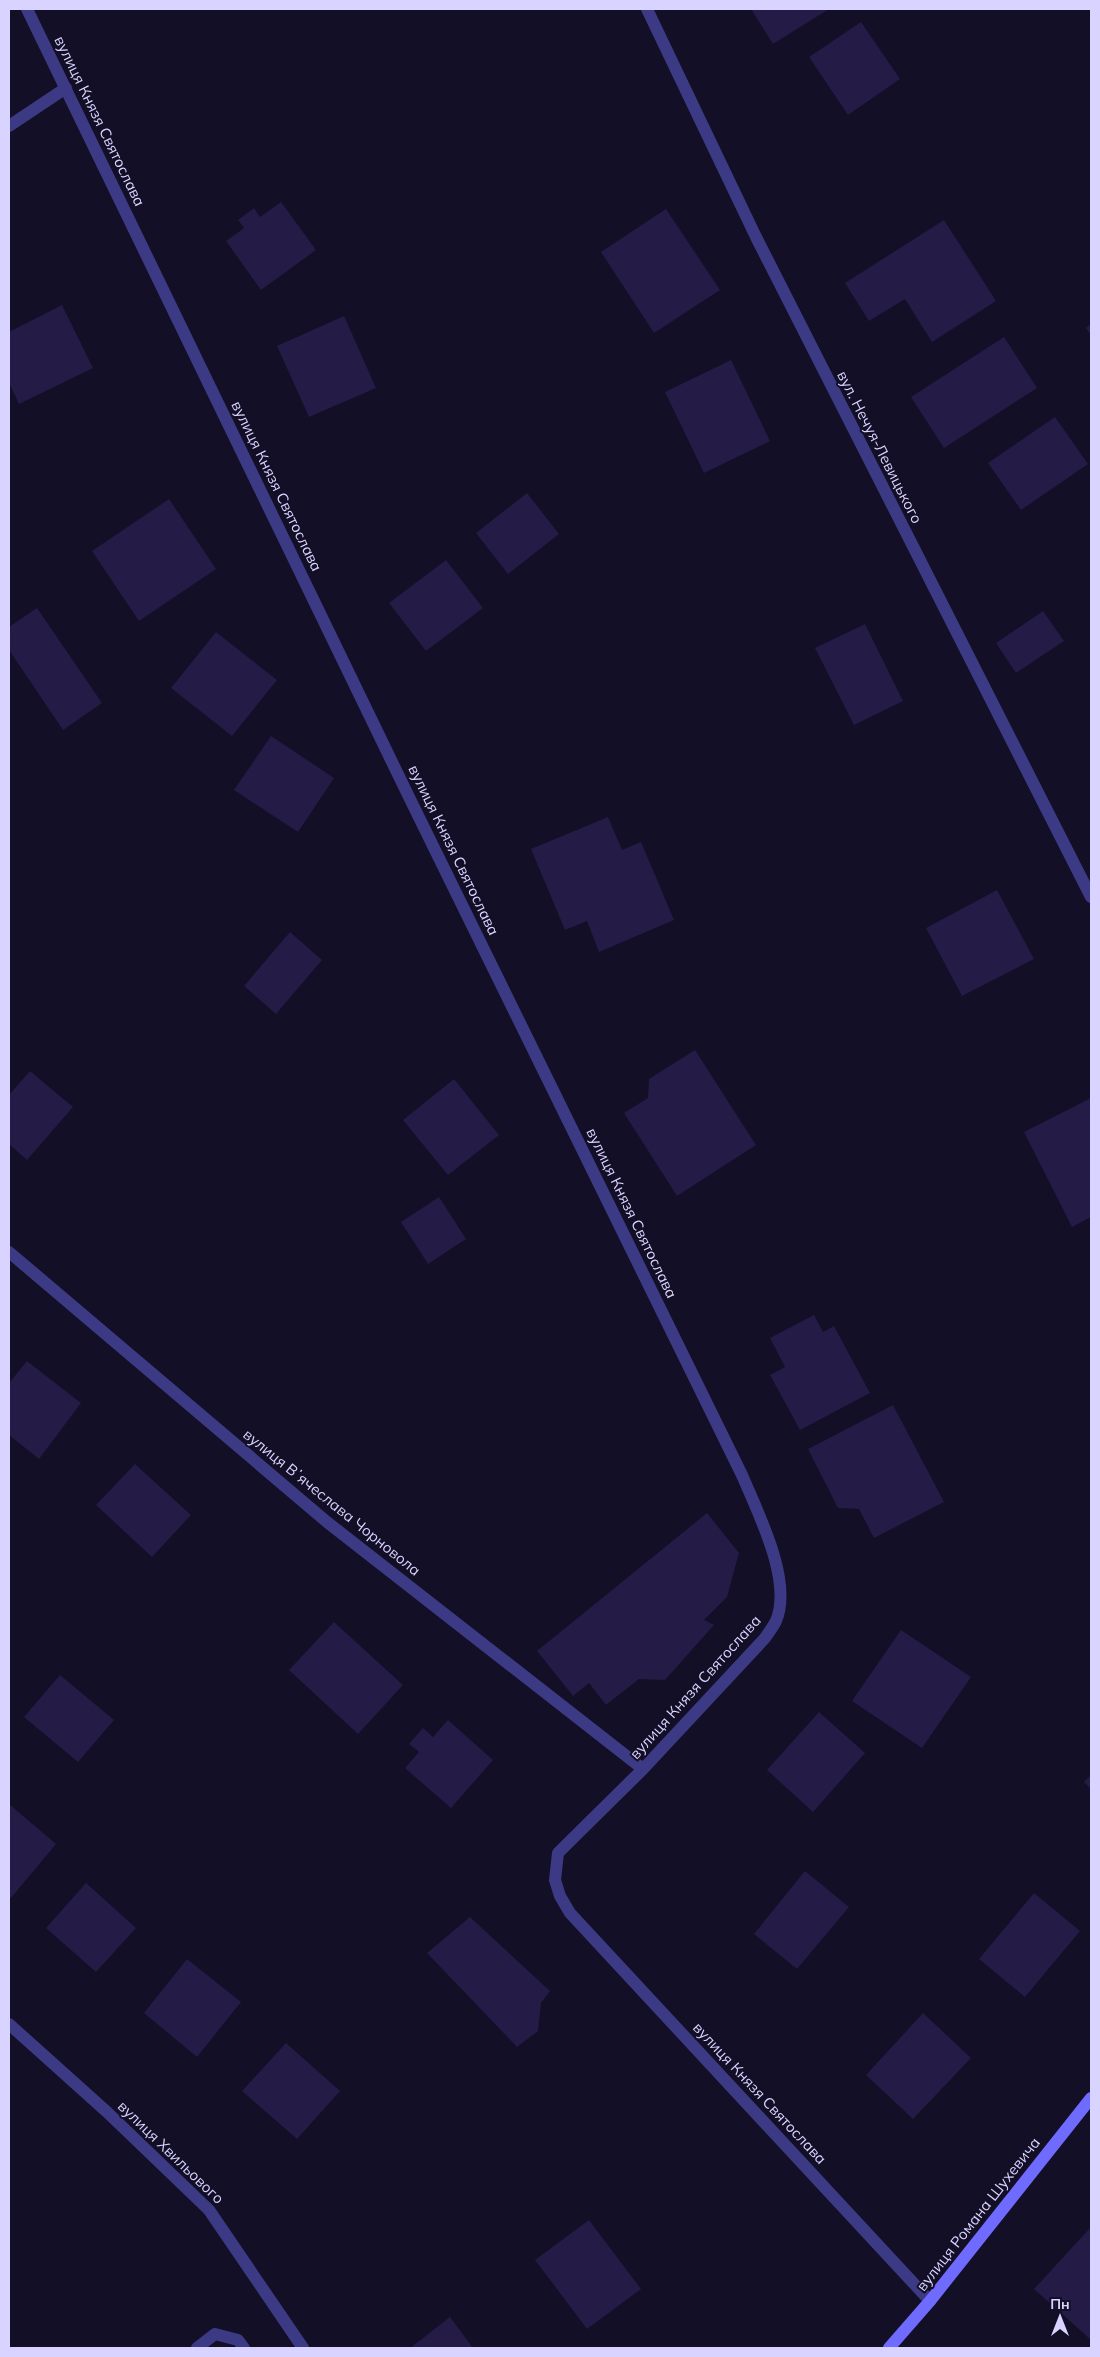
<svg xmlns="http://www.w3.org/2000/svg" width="1100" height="2357" viewBox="0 0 1100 2357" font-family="Mulish,sans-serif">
  <rect width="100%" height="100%" fill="#130f26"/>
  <!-- building -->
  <path fill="#241b47" d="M751,9H829L773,44Z
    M861,22L900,79L848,115L809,57Z
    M281,202L316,250L261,290L226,241L244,228L238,220L254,208L260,217Z
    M666,209L720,290L654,333L601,252Z
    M944,220L996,301L932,342L905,299L869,321L845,283Z
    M62,305L93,368L19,404L9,383V332Z
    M344,316L376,388L309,417L277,346Z
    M1091,324V335L1086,328Z
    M1004,337L1037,388L944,448L911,397Z
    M731,360L770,441L704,473L665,392Z
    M1055,417L1088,464L1021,510L988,463Z
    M527,493L559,534L508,574L476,533Z
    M169,499L216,569L139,621L92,551Z
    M446,560L483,608L426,651L389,603Z
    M37,608L102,703L63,730L9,650V627Z
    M1043,611L1064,641L1016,673L996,643Z
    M865,624L903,701L854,725L815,648Z
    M216,632L277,680L232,736L171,688Z
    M271,736L334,778L298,832L234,790Z
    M608,817L622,850L641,842L674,920L599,952L587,921L565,930L531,849Z
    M997,890L1034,959L962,996L926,928Z
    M290,932L322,960L276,1014L244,986Z
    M695,1050L756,1145L677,1196L624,1113L648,1098L649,1079Z
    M30,1071L73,1107L27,1160L9,1144V1095Z
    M454,1079L499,1135L448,1175L403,1120Z
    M1091,1098V1217L1072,1227L1024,1132Z
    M439,1197L466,1239L428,1264L401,1222Z
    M814,1315L823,1332L834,1326L870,1393L800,1430L770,1375L785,1367L770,1338Z
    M27,1361L81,1403L39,1459L9,1435V1383Z
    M893,1405L944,1502L874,1538L859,1509L838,1508L808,1449Z
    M135,1464L191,1515L152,1557L96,1505Z
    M707,1513L739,1553L727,1597L704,1620L714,1625L665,1680L639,1679L606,1705L589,1683L573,1696L537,1651Z
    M334,1622L403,1685L358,1734L289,1670Z
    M901,1630L971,1677L922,1748L852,1701Z
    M60,1675L114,1720L78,1762L24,1717Z
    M819,1712L865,1753L813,1812L767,1770Z
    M448,1720L493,1760L451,1808L405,1768L419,1752L409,1744L423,1728L433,1737Z
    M1091,1775V1789L1084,1782Z
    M9,1804L56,1844L11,1898L9,1896Z
    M805,1871L849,1907L797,1969L754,1934Z
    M86,1883L136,1928L96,1972L46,1928Z
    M1034,1893L1080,1931L1025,1997L979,1959Z
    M470,1917L550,1991L541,2003L538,2031L517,2047L427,1953Z
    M187,1959L241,2002L197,2057L144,2013Z
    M923,2013L971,2058L913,2119L866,2075Z
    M286,2043L340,2091L297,2139L242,2091Z
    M589,2220L641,2289L587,2329L535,2260Z
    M1091,2227V2340L1034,2289Z
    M450,2317L473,2348H410Z"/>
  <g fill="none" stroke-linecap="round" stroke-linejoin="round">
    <!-- lane -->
    <path stroke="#3d3a85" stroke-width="12" d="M197,2348L215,2334L238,2340L244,2348"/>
    <!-- street -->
    <path stroke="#3d3a85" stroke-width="12" d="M27,9L409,797L742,1475C758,1513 793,1581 776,1621C773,1627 769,1632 765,1638L643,1769L558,1853L555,1880L560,1896L570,1913L930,2301
      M647,9L756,237L1091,897
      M9,126L66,88
      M9,1252L327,1522L643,1769
      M9,2024L107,2112L209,2210L303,2348"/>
    <!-- secondary -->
    <path stroke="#6f6bff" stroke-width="12" d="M889,2348L930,2301L1091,2098"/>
  </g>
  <g text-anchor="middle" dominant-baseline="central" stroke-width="4" stroke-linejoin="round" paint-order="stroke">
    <!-- street labels -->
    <g font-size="15" fill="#d9d4ff" stroke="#130f26">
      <text transform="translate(100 121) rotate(64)">вулиця Князя Святослава</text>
      <text transform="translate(880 447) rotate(63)">вул. Нечуя-Левицького</text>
      <text transform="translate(277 486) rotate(64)">вулиця Князя Святослава</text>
      <text transform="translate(454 850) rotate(64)">вулиця Князя Святослава</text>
      <text transform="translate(632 1213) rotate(64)">вулиця Князя Святослава</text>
      <text transform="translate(332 1502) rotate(39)">вулиця Вʼячеслава Чорновола</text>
      <text transform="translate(695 1687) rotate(-48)">вулиця Князя Святослава</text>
      <text transform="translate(760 2093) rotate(47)">вулиця Князя Святослава</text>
      <text transform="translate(171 2152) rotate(44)">вулиця Хвильового</text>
      <text transform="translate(978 2214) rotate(-52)">вулиця Романа Шухевича</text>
    </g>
  </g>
  <!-- border -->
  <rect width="1100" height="2357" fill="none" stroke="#d9d4ff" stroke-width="20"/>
  <!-- north arrow -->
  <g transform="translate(1060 2317)" stroke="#130f26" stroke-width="4" paint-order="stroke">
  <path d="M0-4L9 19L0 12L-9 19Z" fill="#d9d4ff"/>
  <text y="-8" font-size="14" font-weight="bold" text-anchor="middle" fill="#d9d4ff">Пн</text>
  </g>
</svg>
